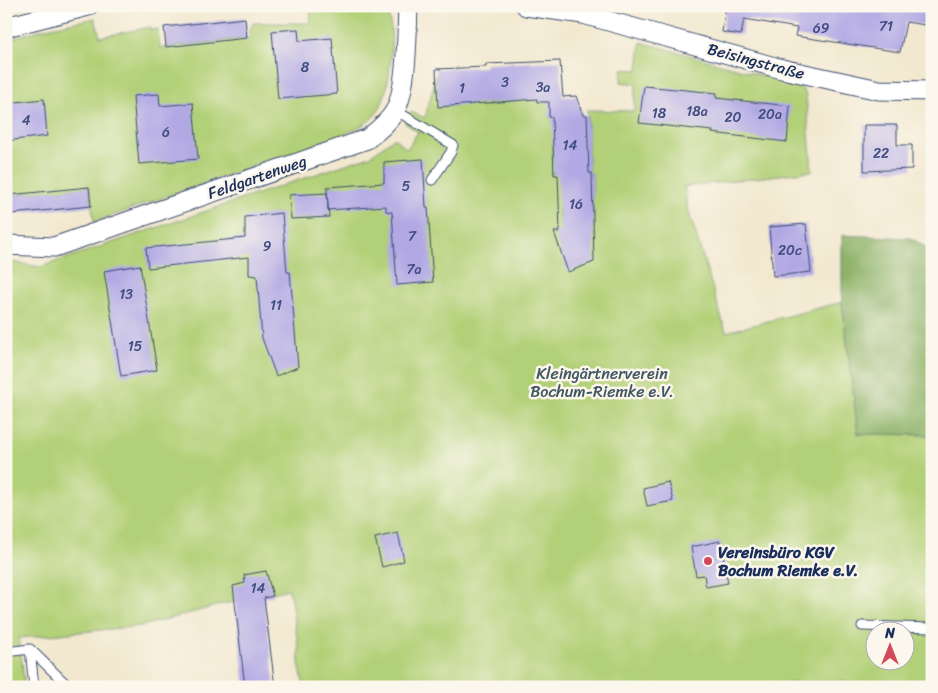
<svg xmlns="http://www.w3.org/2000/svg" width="938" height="693" viewBox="0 0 938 693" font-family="Sriracha,sans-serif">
  <rect width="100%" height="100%" fill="#fbf7ec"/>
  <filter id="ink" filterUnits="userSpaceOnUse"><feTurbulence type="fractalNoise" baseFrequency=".02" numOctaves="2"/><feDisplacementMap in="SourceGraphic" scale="10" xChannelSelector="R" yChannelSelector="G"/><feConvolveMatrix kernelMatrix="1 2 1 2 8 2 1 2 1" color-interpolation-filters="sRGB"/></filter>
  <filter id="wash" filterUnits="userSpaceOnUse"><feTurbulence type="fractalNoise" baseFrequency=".0096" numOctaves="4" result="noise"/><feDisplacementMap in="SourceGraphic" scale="20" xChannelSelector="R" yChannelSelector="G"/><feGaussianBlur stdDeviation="1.12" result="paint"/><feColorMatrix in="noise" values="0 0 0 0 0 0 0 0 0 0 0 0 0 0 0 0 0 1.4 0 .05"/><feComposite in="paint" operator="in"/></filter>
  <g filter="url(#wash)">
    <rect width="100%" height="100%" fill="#f2e8cf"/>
    <!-- green -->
    <path fill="#b2d077" stroke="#66806a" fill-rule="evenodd" d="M310,6H380C384,9 388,13 389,18C395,40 390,92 378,111C369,124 353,131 339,136L94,222L89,187L9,195L13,237L6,235V40L46,28L95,18L100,37L150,27V30L158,29L160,48L250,38V31L253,23H311Z
      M641,42L800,86L806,95L812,171L684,187L688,209L726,332L842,302L858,434L932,435V687H846L845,681L752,685V687H304C302,675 297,662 299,650L289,589L224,604L141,626L19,638L25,687H6V261L40,267L370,156L394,138L407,149L418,132L405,123L411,112L425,118L437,73L452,106L487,102V106H489V100L502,101L553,97L554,116L549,117H554L553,159L556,173H551L560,175L559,218L593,231L592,173H589L587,110L634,111L636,84L621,82L622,69L638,70ZM876,630H906V660H876Z"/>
    <!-- forest -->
    <path fill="#8db268" stroke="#547063" d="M842,235L911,238L932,251V435L858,434L842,302Z"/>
    <g id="blocks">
      <!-- building -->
      <path fill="#b1a8e4" d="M726,6H932V26L906,22L900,52L795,36L797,28L744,19L741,35L722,32Z
        M245,18L247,38L166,47L164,27Z
        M298,29L299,41L332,38L337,94L278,99L272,31Z
        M560,61L563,97L576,96L583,115H587L589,173H592L594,262L568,272L554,232H560L558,175H554L552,117H549V102H537V99L438,107L436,69L486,67V64Z
        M644,86L717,93L716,98L790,106L787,142L712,133L713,131L639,123Z
        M159,94L160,106L193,103L198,159L139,164L133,96Z
        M44,99L47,136L6,141V103Z
        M864,125H897V145H912V169L864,171Z
        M423,159L426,208H428L433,282L397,285L392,212L386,211V206L328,210L327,187L384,183V162Z
        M89,187L91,206L11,214L9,195Z
        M327,193L329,217L291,219L289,195Z
        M282,213L287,272H290L298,367L276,376L262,338L257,276L249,275V257L148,268L146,248L245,238V217Z
        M806,224L811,272L773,276L769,227Z
        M140,265L157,370L121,376L104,271Z
        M668,482L673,501L647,506L643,488Z
        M398,533L404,561L382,567L375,538Z
        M720,541L728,583L706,587L704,575L696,576L691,547Z
        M266,571L273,596L264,598L275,687H245L233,586L245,583L244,575Z"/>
    </g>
  </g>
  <g filter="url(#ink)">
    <use href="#blocks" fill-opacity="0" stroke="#3b4b6f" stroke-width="1"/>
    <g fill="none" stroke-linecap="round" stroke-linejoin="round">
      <!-- lane casing -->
      <g stroke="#3b4b6f" stroke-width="11">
        <path id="lane" d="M395,110L453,145L451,152L432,180
          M862,626L932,628
          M30,649L34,687
          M6,652L30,649L69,687"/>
      </g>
      <!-- street casing -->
      <g stroke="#3b4b6f" stroke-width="21">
        <path id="street" d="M526,6L583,14L782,69L879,90L932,91
          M6,27L88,6
          M6,245L54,247L367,139C377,131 388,123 395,111C407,89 407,33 408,6"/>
      </g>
      <!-- lane -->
      <use href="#lane" stroke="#fff" stroke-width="9"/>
      <!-- street -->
      <use href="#street" stroke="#fff" stroke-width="19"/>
    </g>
  </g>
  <!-- markers -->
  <circle fill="#d1495b" stroke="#fbf7ec" stroke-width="2" cx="708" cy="561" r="5"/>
  <g text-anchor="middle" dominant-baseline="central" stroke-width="5" stroke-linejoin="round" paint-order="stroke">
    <!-- number labels -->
    <g font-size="14" fill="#404d80">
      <text x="886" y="26">71</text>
      <text x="821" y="28">69</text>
      <text x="305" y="67">8</text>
      <text x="505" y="82">3</text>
      <text x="543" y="87">3a</text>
      <text x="462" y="88">1</text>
      <text x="697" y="111">18a</text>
      <text x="659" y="113">18</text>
      <text x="770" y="114">20a</text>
      <text x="733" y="117">20</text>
      <text x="26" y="120">4</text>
      <text x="166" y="132">6</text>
      <text x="570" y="145">14</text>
      <text x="881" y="153">22</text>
      <text x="406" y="186">5</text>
      <text x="576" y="204">16</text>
      <text x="412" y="236">7</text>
      <text x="267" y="246">9</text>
      <text x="790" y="250">20c</text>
      <text x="414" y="269">7a</text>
      <text x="126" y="294">13</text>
      <text x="276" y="305">11</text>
      <text x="135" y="346">15</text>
      <text x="258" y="588">14</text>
    </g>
    <!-- street labels -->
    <g font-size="16" fill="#1b2f5e" stroke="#fbf7ec">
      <text transform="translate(756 61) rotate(15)">Beisingstraße</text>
      <text transform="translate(257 177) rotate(-19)">Feldgartenweg</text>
    </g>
    <!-- park labels -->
    <g font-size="16" fill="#415764" stroke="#fbf7ec">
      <text x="602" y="373">Kleingärtnerverein<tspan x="602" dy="18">Bochum-Riemke e.V.</tspan></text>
    </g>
    <!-- poi labels -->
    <g font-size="16" font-weight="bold" fill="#1b2f5e" stroke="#fbf7ec" text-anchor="start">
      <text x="718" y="552">Vereinsbüro KGV<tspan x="718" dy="18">Bochum Riemke e.V.</tspan></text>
    </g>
  </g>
  <!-- margin -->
  <rect width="938" height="693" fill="none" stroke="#fbf7ec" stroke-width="25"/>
  <!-- north arrow -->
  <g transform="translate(890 646)"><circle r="24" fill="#fbf7ec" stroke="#a1a7b3"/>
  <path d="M0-4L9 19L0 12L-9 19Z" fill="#d1495b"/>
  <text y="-8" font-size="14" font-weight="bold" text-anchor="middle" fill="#1b2f5e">N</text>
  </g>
</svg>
